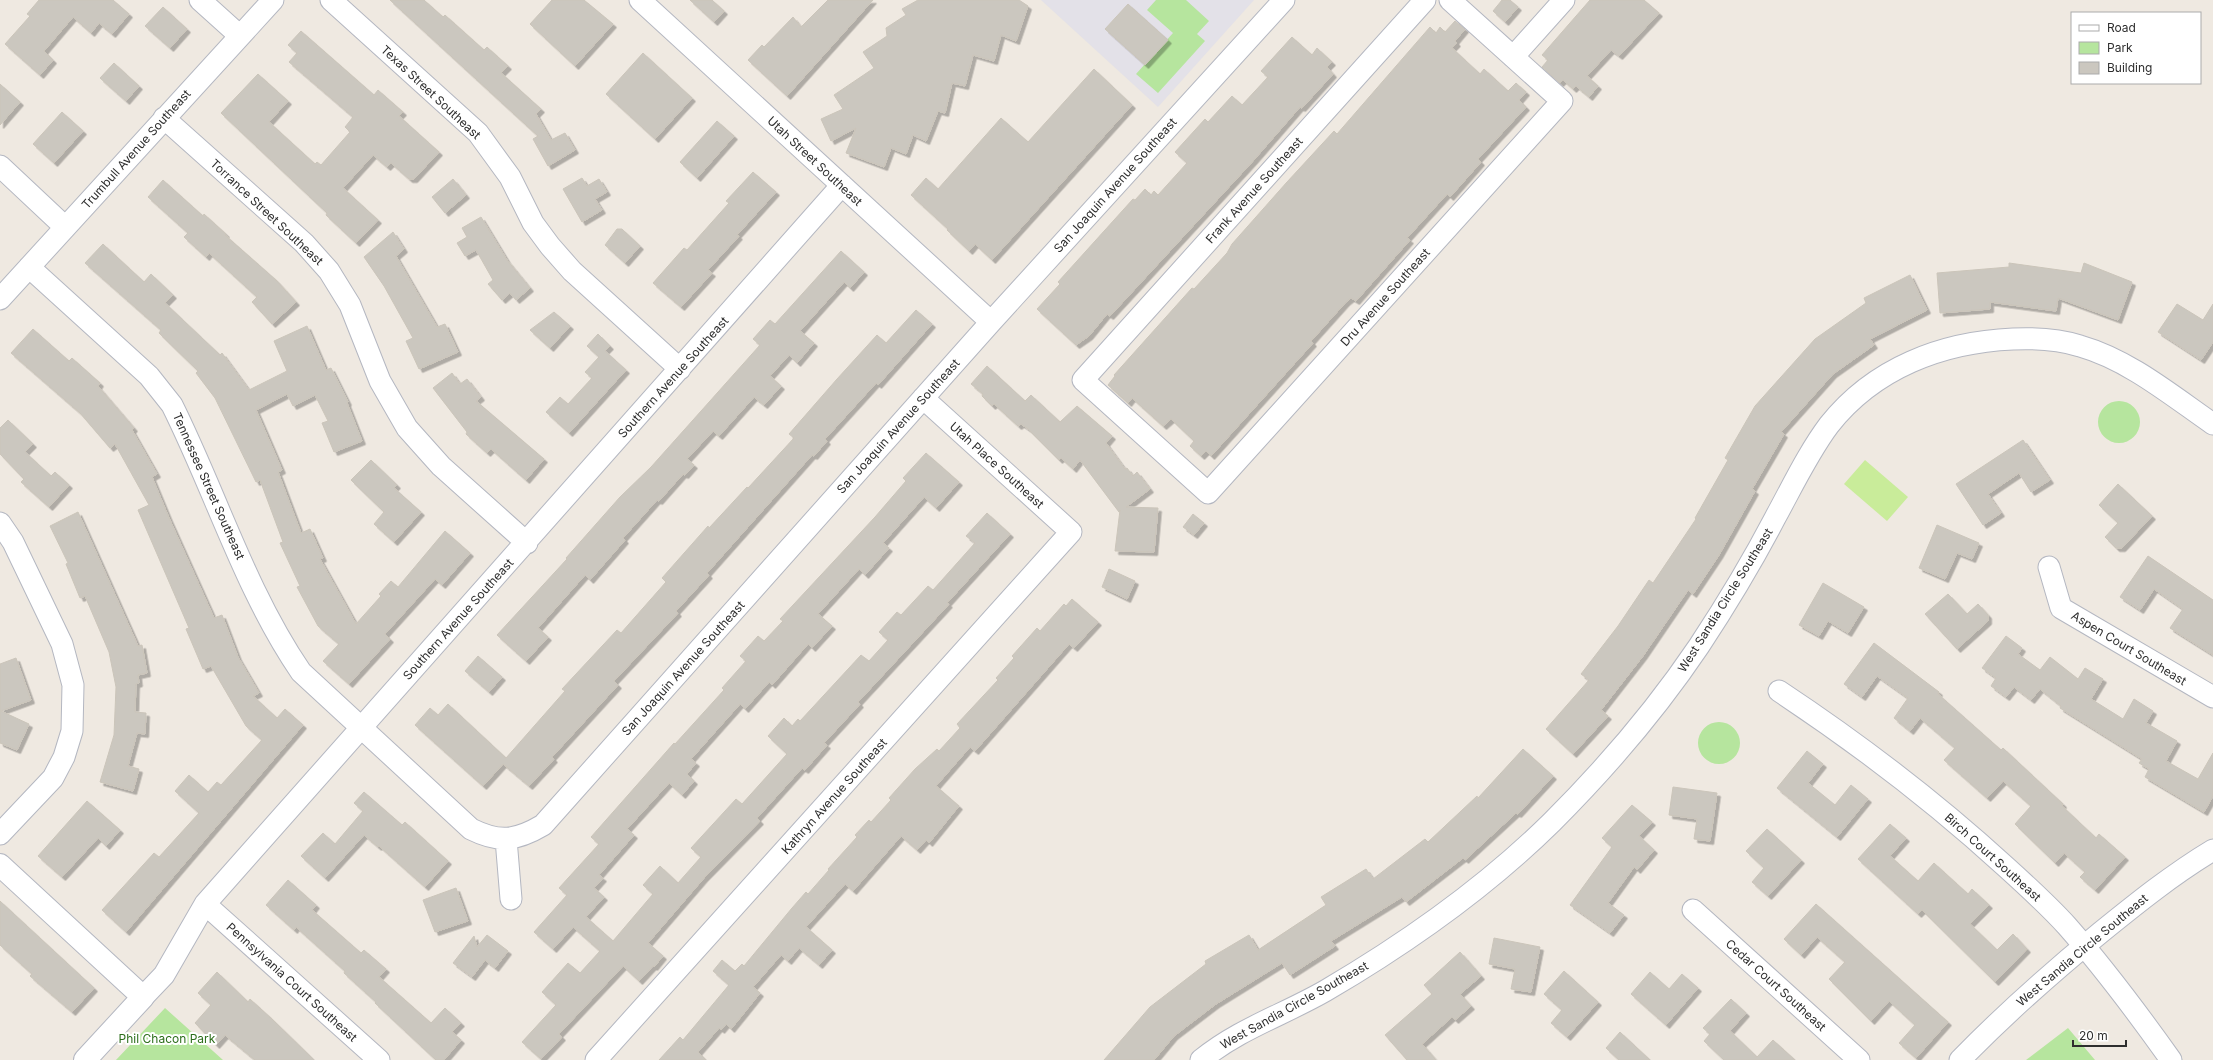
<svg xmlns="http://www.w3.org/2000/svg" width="2213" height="1060" viewBox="0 0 2213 1060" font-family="Inter,sans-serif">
  <defs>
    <filter id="shadow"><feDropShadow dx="3.5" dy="3.5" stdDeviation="0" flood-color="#0004"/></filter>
  </defs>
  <rect width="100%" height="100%" fill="#efe9e1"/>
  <!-- industrial -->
  <path fill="#e3e1e8" d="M1041,0H1254L1158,107Z"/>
  <!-- green -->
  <path fill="#b6e59e" d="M1156,0H1186L1209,21L1197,34L1205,41L1158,93L1136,74L1173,33L1147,10Z
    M2098 422a21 21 0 1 1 42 0a21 21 0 1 1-42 0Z
    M1698 743a21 21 0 1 1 42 0a21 21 0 1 1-42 0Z
    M165,1008L223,1060H116Z
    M2068,1028L2095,1060H2026Z"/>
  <!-- pitch -->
  <path fill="#c9ec9a" d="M1865,460L1908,497L1887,521L1844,484Z"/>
  <!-- building -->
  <path fill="#cbc7bf" stroke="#cbc5ba" filter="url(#shadow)" d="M39,0H113L129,14L112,34L99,23L91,33L73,17L44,51L53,60L40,75L5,44L30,16L27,14Z
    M390,0H424L443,17L445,15L484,50L487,47L508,66L501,73L541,109L536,114L551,140L565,133L575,150L548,166L533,139L538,136Z
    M552,0H584L613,24L575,66L530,24Z
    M690,0H712L724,11L714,22Z
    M828,0H873L787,96L748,60L762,45L764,47L793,17L801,27Z
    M918,0H1019L1028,6L1016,41L1001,35L994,61L973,55L965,86L952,83L945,113L938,111L926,141L913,135L906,154L891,148L884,167L846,153L856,128L831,141L821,119L843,109L834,95L874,68L863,52L887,36L886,28L906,15L902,9Z
    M1502,0H1510L1518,7L1505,22L1493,11Z
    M1590,0H1644L1659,13L1619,56L1611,50L1587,76L1598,86L1589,97L1576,86L1573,89L1563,80L1560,83L1542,67L1548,60L1542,55Z
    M1128,4L1168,40L1145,65L1105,29Z
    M163,7L187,29L170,48L145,26Z
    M1455,21L1465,29L1455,41L1457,43L1452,48L1480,74L1484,69L1508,91L1516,83L1526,92L1519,100L1526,107L1478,159L1481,162L1450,197L1447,194L1407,238L1410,240L1356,301L1351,298L1346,302L1311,341L1313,343L1211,456L1206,451L1201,456L1190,446L1194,441L1171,419L1163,426L1132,398L1128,403L1108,385L1115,376L1114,375L1192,288L1194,289L1227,253L1232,244L1287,182L1334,131L1337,134L1430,27L1436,33L1440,27L1445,32Z
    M301,31L374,95L378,90L403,112L399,116L439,152L414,179H409L391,163L387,167L373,155L343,188L378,220L356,243L326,215L327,213L221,113L258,74L288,101L269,122L315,164L317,162L321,165L350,132L345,127L353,117L289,62L297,53L288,45Z
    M1292,37L1312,55L1317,48L1332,62L1327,67L1333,74L1302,108L1300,107L1253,161L1110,316L1107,314L1089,336L1076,345L1037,309L1060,284L1058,282L1133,199L1135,200L1145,189L1151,195L1154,191L1158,195L1187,163L1175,152L1205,119L1208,122L1232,96L1242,105L1268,77L1261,71Z
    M643,53L692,98L655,139L606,94Z
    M114,63L139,86L126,101L100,78Z
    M1094,69L1132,105L992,260L975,244L969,251L947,230L948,229L911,195L926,178L938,189L1001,118L1028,142Z
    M0,84L20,102L0,125Z
    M62,112L83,131L54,163L33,144Z
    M717,121L734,136L697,178L680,162Z
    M753,172L776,192L737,235L739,236L708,270L712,273L681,307L653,283L684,248L687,250L729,203L726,201Z
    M582,178L587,186L599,179L607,192L595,199L602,210L582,222L563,189Z
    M453,179L466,195L445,213L432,197Z
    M163,180L203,216L204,214L226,234L225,235L276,280L296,302L272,324L252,302L257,297L209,253L206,257L184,237L188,233L148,197Z
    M481,217L507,260L530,288L516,300L510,293L502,300L488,284L493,280L476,250L465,256L457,243L467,237L462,228Z
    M617,229H622L640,246L625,263L605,245Z
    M393,232L404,249L396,256L437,327L445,324L458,352L419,369L406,341L413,338L384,286L364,257Z
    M103,244L144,282L151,274L173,295L165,303L220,355L222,353L249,390L287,371L274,341L307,326L326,370L331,368L348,402L347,403L362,441L334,452L322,423L328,421L315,395L293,406L287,394L256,410L282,470L278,472L301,533L310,529L323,558L320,559L356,624L381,596L379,594L391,581L398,587L445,531L470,553L442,585L435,579L385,634L390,639L349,684L323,661L339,644L318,626L297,587L300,586L280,543L283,542L260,480L256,482L215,398L196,373L198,371L159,333L161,330L85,263Z
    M841,251L864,272L850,288L844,282L800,331L814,343L797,363L789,355L770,376L781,386L764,405L754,397L719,436L713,431L687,459L694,465L685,475L683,474L659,501L657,500L623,538L625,540L590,580L585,575L538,628L548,637L526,661L497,635L567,559L566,558L620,497L651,467L760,345L753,339L770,320L775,324Z
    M2009,263L2081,273L2084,263L2132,282L2118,320L2058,298L2056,311L1990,302V309L1940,313L1937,273L2009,267Z
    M1910,275L1927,310L1870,339L1874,345L1833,374L1781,432L1784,434L1752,489L1755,491L1719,555L1693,594L1688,590L1643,656L1601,710L1608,716L1573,754L1546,729L1589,680L1581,674L1618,626L1649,580L1653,583L1696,519L1695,518L1728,460L1725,458L1755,406L1815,339L1866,303L1864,298Z
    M2177,304L2203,320L2213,304V342L2201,360L2158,332Z
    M916,310L932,324L878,385L876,383L825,439L827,441L814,456L812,455L707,573L709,575L676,611L678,613L614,681L618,685L552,757L554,759L529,786L503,764L483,786L415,725L430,708L438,715L448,704L506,758L565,691L562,689L617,630L621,633L666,582L662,578L708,526L709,528L747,487L748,488L794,438L789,434L837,379L877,335L886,343Z
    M554,312L570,326L550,348L530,330Z
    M33,329L69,361L72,358L100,383L98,386L134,428L132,430L157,474L152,477L169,518L214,618L222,615L238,657L259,693L253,696L277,718L285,709L303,725L126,932L102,910L154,853L159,857L199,813L175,791L189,775L208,792L217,782L221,785L262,740L246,726L211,666L203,669L186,629L189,628L138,510L149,505L115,444L110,448L80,413L11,353Z
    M598,334L610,346L605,351L626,370L569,433L546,412L560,397L568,404L592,378L585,372L599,357L587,346Z
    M987,366L1025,401L1031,395L1060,422L1077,406L1112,436L1106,443L1125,469L1127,468L1133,476L1137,472L1150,489L1126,507L1158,508L1154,552L1115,551L1120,510L1119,512L1080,460L1073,469L1061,458L1059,460L1028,429L1021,424L1018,426L994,404L992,406L982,396L983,394L971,384Z
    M452,373L460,384L467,379L481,397L476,401L544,459L526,480L491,449L487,453L466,434L467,432L433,388Z
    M8,420L33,444L25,452L51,476L55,472L69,485L49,507L21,482L24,479L0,454V428Z
    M2023,440L2050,480L2031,492L2019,473L1988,494L2001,513L1983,525L1956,484Z
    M926,453L959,482L936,508L924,497L883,543L889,548L865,575L859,569L818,614L832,626L812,648L808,644L772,685L769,682L745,709L740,704L691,759L696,763L687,774L694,781L682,795L669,783L627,829L634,835L599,875L603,878L594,888L604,897L586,917L613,941L653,894L643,885L660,866L678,883L701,857L691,848L736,799L742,804L787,754L768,736L784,718L792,726L798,719L800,721L861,655L869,661L888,640L879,632L897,612L901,615L928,586L933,590L975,543L966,536L987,513L1010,534L947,603L949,604L858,702L860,704L824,743L827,745L805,770L802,768L757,818L760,821L704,878L648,943L663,956L654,967L653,966L639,981L623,966L559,1034L562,1037L541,1059L522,1042L556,1005L542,992L568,963L580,973L600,951L573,927L553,949L534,932L567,895L559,888L599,844L591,837L674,743L675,744L724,690L722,688L746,661L740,656L758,636L764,641L783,621L780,619L875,517L906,481L903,478Z
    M371,460L397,485L394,488L421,512L394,542L374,524L384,512L351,480Z
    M2118,484L2152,516L2122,548H2116L2105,537L2118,523L2099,505Z
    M78,512L138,646L142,645L147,673L138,675L139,683L136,684L135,712L146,713L145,734L137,733L128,766L139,769L133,791L100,782L114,735L116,687L109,652L85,596L80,598L66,564L68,563L50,526Z
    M1193,514L1204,523L1194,535L1183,527Z
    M1937,525L1979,543L1972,559L1957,553L1945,579L1919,568Z
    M2148,556L2213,600V655L2170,628L2183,609L2154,589L2140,610L2120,597Z
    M1109,569L1135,581L1127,599L1102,587Z
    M1823,583L1864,607L1848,633L1828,621L1819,636L1799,625Z
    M1948,594L1967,614L1978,604L1988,615V621L1957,649L1925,614Z
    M1072,599L1098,622L1074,648L1069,644L975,751L970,747L936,786L959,806L929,843L926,840L917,850L901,836L853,891L845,884L806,927L832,950L819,965L799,948L788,961L781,955L753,987L760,993L744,1013L731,1029L726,1024L721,1030L719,1028L698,1052L706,1060H659L680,1037L683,1040L729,985L713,971L722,960L735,971L742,964L744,966L792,908L806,892L808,894L829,870L828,869L857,837L855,835L869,820L871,822L891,800L889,798L915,769L937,749L939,751L960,728L957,724L998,680L996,678L1014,658L1012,656L1037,628L1040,631L1064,604L1066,606Z
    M2006,636L2022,648L2018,654L2040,670L2050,657L2078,679L2085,668L2103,679L2091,699L2123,719L2134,699L2153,711L2146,723L2177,741L2166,761L2198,779L2213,753V796L2204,812L2145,777L2149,769L2139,763L2142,759L2060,708L2061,706L2040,689L2031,700L2014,687L2006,697L1991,686L1996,678L1982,668Z
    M1874,643L1939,692L1938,694L2001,750L2003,748L2063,804L2062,806L2096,838L2099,834L2125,857L2095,890L2080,877L2085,872L2064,853L2055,863L2015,824L2031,806L2003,781L1987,798L1944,760L1955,748L1920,718L1910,731L1894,718L1908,698L1877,676L1862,697L1844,684Z
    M478,656L502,677L489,692L465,671Z
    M16,658L31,700L1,711L29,724L17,750L0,743V664Z
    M1523,749L1553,776L1518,814L1516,813L1465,860L1463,858L1406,902L1402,897L1331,941L1335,946L1290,975L1282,963L1216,1004L1174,1036L1154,1060H1104L1150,1007L1206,964L1205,961L1249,935L1258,950L1326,905L1321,897L1366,869L1373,879L1425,839L1428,842L1477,796L1478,798Z
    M1807,751L1823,764L1808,783L1835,805L1851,785L1868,799L1837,837L1777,788Z
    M1673,787L1717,793L1710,841L1694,839L1697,819L1669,815Z
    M364,792L402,825L405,822L448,861L425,887L379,846L378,847L364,835L325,878L301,856L323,833L335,844L363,811L354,803Z
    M87,801L120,830L106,846L98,838L62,877L38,856Z
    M1632,805L1652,822L1639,836L1654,850L1637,870L1634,867L1608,903L1624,915L1610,933L1570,905L1612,847L1602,838Z
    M1890,824L1906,838L1890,856L1918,881L1934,863L1968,894L1972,889L1989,905L1970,924L1997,950L2013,934L2027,949L1995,982L1922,910L1918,914L1858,859Z
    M1767,829L1801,860L1768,896L1752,882L1764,868L1746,851Z
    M288,880L316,905L312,910L361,953L364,950L386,969L379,977L431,1023L445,1008L461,1023L452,1032L461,1040L444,1060H436L375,1003L376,1002L344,973L345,971L296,927L294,930L266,905Z
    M456,888L468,921L435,932L423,900Z
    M0,901L94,988L72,1012L30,976L32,974L0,945Z
    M1816,904L1948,1022L1916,1058L1899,1043L1915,1025L1889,1001L1871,1021L1829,979L1845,962L1817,937L1801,955L1784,939Z
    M487,935L508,951L495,968L485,960L472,977L453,963L474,936L477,947Z
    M1494,938L1540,947L1531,992L1511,989L1515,969L1489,964Z
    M1460,952L1481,976L1460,994L1471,1006L1455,1020L1452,1017L1422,1044L1436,1060H1407L1385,1035L1432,994L1424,985Z
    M1564,971L1598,1002L1567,1037L1551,1023L1562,1010L1544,994Z
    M217,972L248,1002L250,999L272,1019L314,1060H255L225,1035L216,1045L195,1023L211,1005L198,993Z
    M1650,972L1669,989L1682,974L1698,988L1666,1025L1631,994Z
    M1731,999L1746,1013L1730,1031L1757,1057L1773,1040L1795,1060H1724L1704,1041L1710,1034L1703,1028Z
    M1620,1032L1650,1060H1619L1606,1048Z"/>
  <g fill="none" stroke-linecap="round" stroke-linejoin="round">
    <!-- minor casing -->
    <g stroke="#b4b7c1" stroke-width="23">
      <path id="minor" d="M200,0L240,36
        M331,0L478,133L510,177L533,223L550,246L572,271L680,369
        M640,0L991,322
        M1425,0L1083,380L1208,493L1562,101L1450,0
        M1513,57L1564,0
        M164,118L304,243L329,271L350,305L380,381L407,428L441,466L527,543
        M0,166L65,227
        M29,267L149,376L172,405C216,493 245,590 301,672L471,829C499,843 516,841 543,825L991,322L1284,0
        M0,299L273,0
        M0,523L13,542L62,644L73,685L72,731L64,757L53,778L0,834
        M2049,567L2061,608L2213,697
        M1779,691C1859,744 1935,802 2006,867C2027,886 2048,905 2067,926C2103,967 2139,1015 2171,1060
        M506,839L511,899
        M205,904L379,1060
        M1693,910L1859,1060
        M143,997L164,975L205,904L842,185
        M596,1060L1071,532L923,398
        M1201,1060C1239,1029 1283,1015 1325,991C1407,943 1484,889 1552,822C1606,768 1656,710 1699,646C1726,605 1752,562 1775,518C1792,487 1808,453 1829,425C1874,368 1942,342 2013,339C2035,338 2058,339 2080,346C2129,360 2171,395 2213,424
        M1960,1060C2004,1015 2051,973 2100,933C2137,903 2173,874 2213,850"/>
    </g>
    <!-- tertiary casing -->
    <g stroke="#b4b7c1" stroke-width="24">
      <path id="tertiary" d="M0,865L143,997L85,1060"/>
    </g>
    <!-- minor -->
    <use href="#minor" stroke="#fff" stroke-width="21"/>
    <!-- tertiary -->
    <use href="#tertiary" stroke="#fff" stroke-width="22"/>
  </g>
  <g text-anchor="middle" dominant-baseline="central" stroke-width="4" stroke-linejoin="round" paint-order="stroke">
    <!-- street labels -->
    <g font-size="12" fill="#2e2e2e" stroke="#fff">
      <text transform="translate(431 92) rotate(43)">Texas Street Southeast</text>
      <text transform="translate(136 149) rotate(-48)">Trumbull Avenue Southeast</text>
      <text transform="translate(815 161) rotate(43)">Utah Street Southeast</text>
      <text transform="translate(1115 185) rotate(-48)">San Joaquin Avenue Southeast</text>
      <text transform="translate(1254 190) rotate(-48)">Frank Avenue Southeast</text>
      <text transform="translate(267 212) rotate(43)">Torrance Street Southeast</text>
      <text transform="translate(1385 297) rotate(-48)">Dru Avenue Southeast</text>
      <text transform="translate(673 377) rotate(-48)">Southern Avenue Southeast</text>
      <text transform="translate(898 426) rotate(-48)">San Joaquin Avenue Southeast</text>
      <text transform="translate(997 465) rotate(42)">Utah Place Southeast</text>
      <text transform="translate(209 486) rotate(66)">Tennessee Street Southeast</text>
      <text transform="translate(1725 600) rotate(-58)">West Sandia Circle Southeast</text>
      <text transform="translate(458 619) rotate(-48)">Southern Avenue Southeast</text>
      <text transform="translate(2129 648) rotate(31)">Aspen Court Southeast</text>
      <text transform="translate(683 668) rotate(-48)">San Joaquin Avenue Southeast</text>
      <text transform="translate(834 796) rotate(-48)">Kathryn Avenue Southeast</text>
      <text transform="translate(1993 857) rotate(42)">Birch Court Southeast</text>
      <text transform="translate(2082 950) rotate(-40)">West Sandia Circle Southeast</text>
      <text transform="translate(292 982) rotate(42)">Pennsylvania Court Southeast</text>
      <text transform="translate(1776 985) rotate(42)">Cedar Court Southeast</text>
      <text transform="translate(1294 1005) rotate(-29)">West Sandia Circle Southeast</text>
    </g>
    <!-- park labels -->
    <g font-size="12" fill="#2c6e1b" stroke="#fff">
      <text x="167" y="1038">Phil Chacon Park</text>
    </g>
  </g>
  <!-- legend -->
  <rect x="2071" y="12" width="130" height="72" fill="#ffffff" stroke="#ababab"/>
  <rect x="2079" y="25" width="20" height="6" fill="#ffffff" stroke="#ababab"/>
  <text x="2107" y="32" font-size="12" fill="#2e2e2e">Road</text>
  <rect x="2079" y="42" width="20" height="12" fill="#b6e59e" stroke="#ababab"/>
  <text x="2107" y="52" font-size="12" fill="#2e2e2e">Park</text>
  <rect x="2079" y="62" width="20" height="12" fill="#cbc7bf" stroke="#ababab"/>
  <text x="2107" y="72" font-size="12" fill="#2e2e2e">Building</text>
  <!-- scale -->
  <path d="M2073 1040v6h53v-6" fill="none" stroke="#2e2e2e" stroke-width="2"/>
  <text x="2079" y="1040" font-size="12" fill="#2e2e2e" stroke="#ffffff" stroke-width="3" paint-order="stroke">20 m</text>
</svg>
